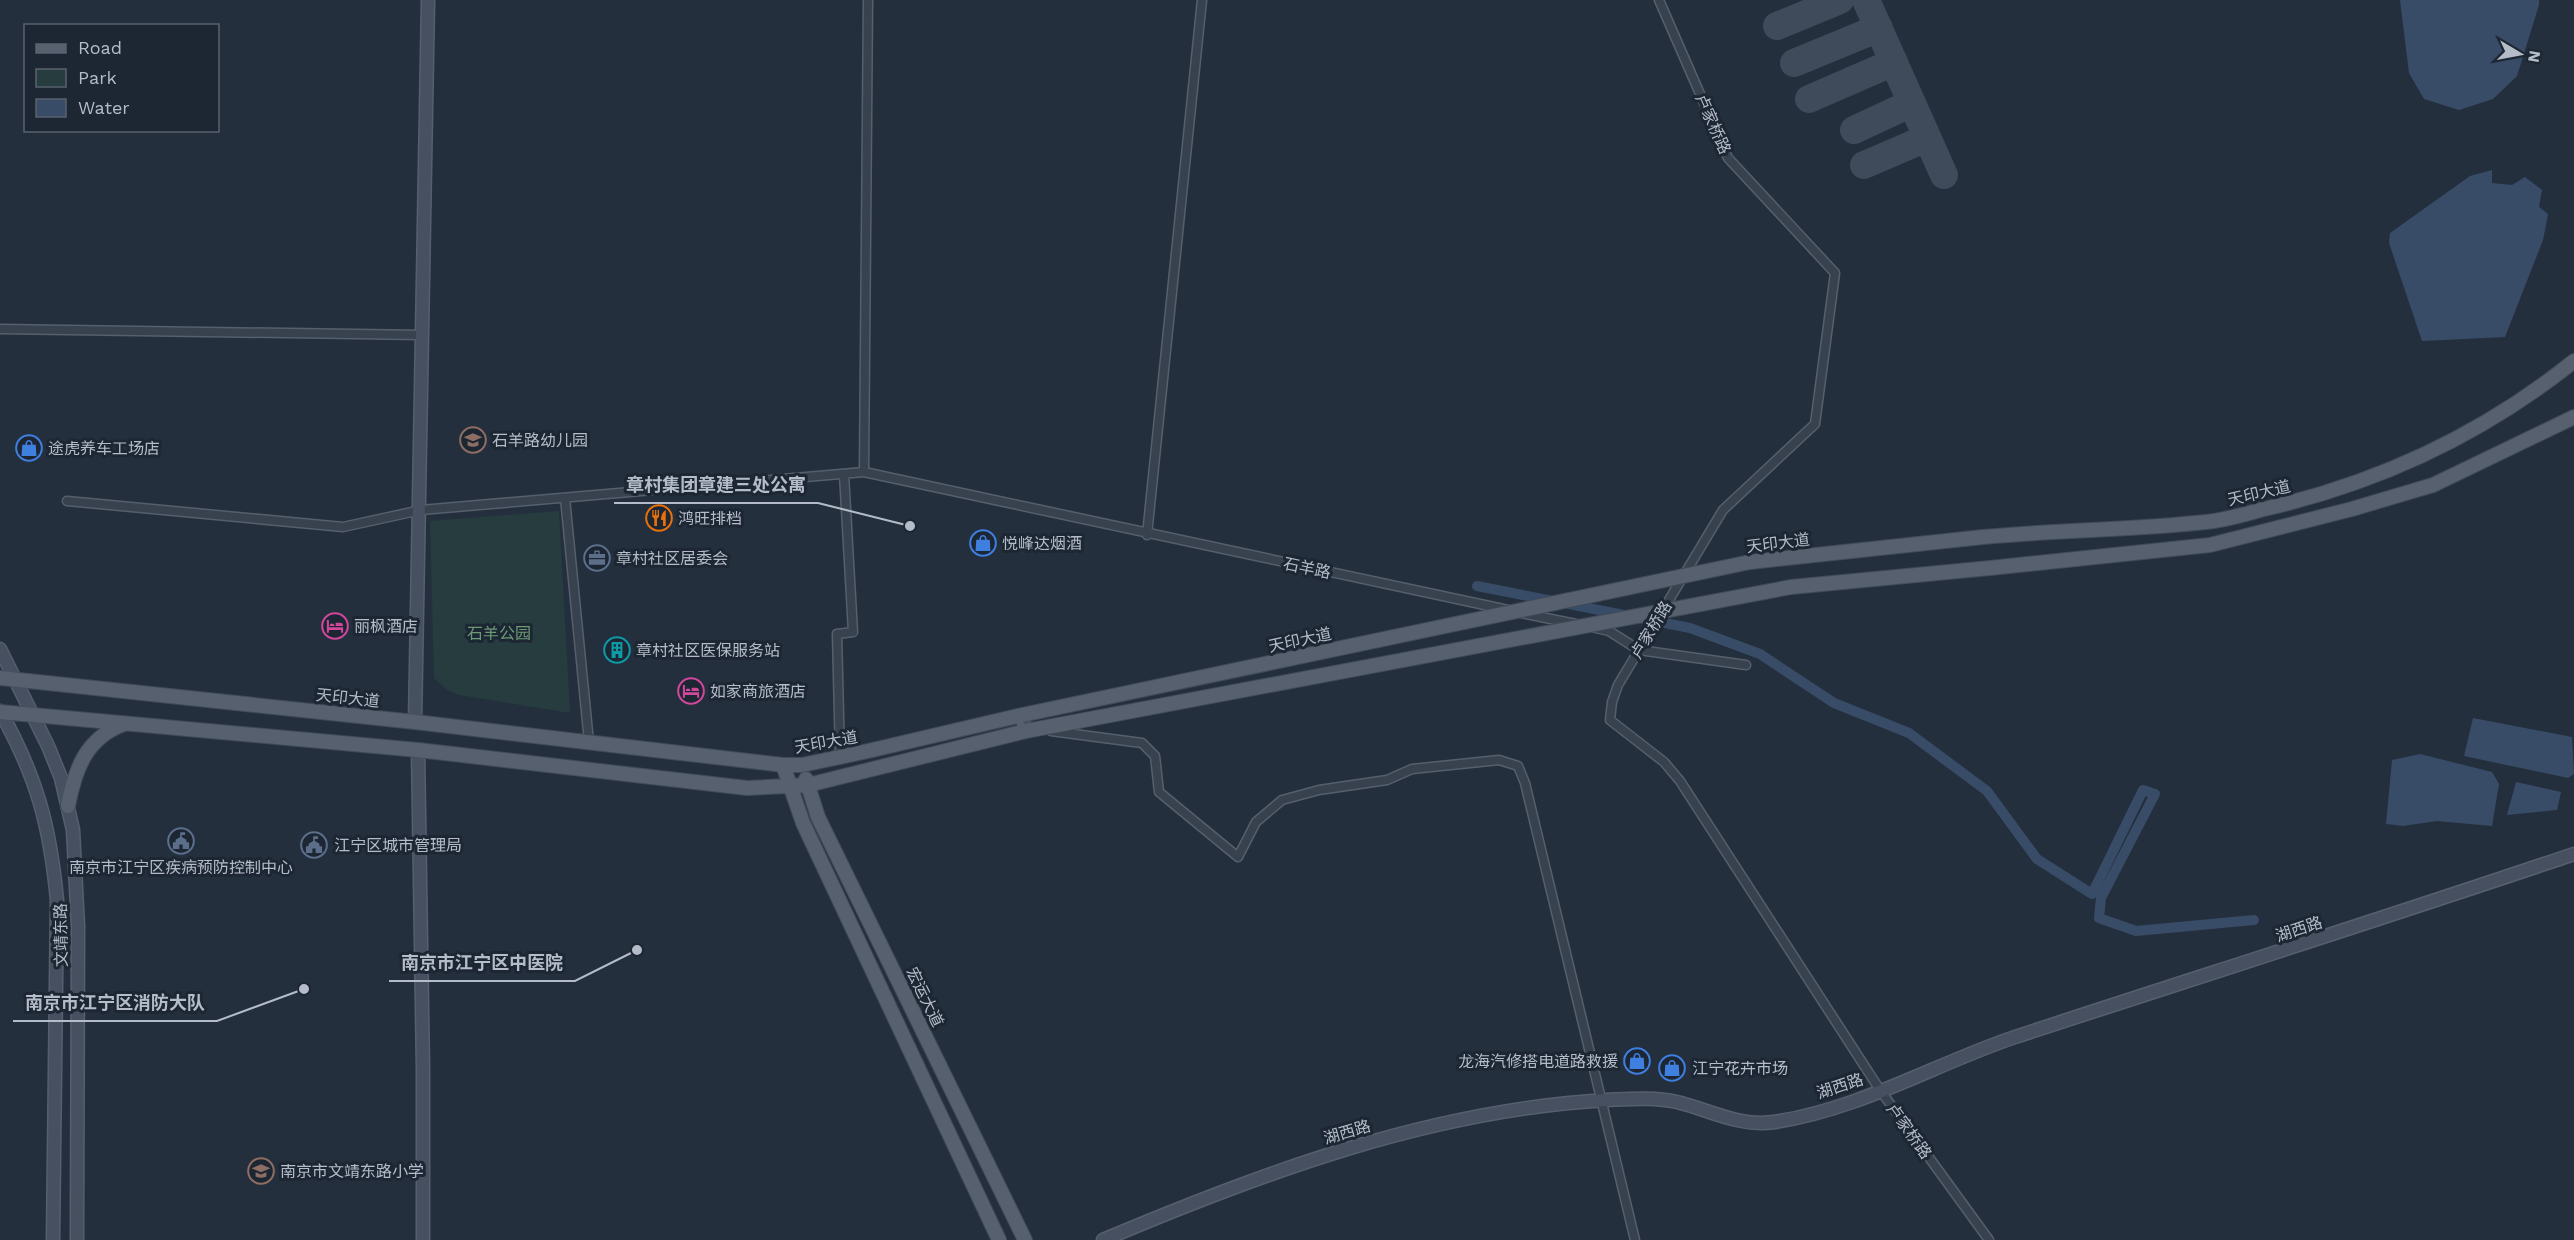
<svg xmlns="http://www.w3.org/2000/svg" width="2574" height="1240" viewBox="0 0 2574 1240" font-family="'Work Sans','Noto Sans SC',sans-serif">
  <rect width="100%" height="100%" fill="#242f3e"/>
  <!-- green -->
  <path fill="#263c3f" d="M559,511L570,713L459,695L446,689L434,678L430,521Z"/>
  <!-- water -->
  <path fill="#394c67" d="M2400,0H2539V5L2517,76L2493,99L2459,110L2424,99L2409,73Z
    M2492,170V183L2512,185L2525,177L2542,190L2539,207L2548,214L2543,240L2505,337L2422,341L2389,243L2390,233L2470,176Z
    M2473,718L2572,737L2574,774L2568,778L2464,756Z
    M2420,754L2492,772L2499,784L2492,826L2437,821L2403,826L2386,824L2392,760Z
    M2516,782L2561,792L2557,810L2507,815Z"/>
  <g fill="none" stroke-linecap="round" stroke-linejoin="round">
    <!-- canal -->
    <path stroke="#394c67" stroke-width="10" d="M1477,586L1690,628L1760,654L1834,703L1909,733L1987,791L2037,859L2092,894L2143,790L2155,794L2101,898L2099,918L2136,931L2254,920"/>
    <!-- taxiway -->
    <path stroke="#3f4a5a" stroke-width="28" d="M1866,0L1944,175
      M1777,26L1840,0
      M1794,63L1879,28
      M1809,99L1894,62
      M1854,130L1912,103
      M1864,165L1927,138"/>
    <!-- street casing -->
    <g stroke="#565f6c" stroke-width="11">
      <path id="street" d="M1659,0L1728,158L1835,273L1815,424L1723,510L1618,685L1612,702L1610,720L1664,762L1680,781L1880,1090L1989,1240
        M0,329L423,335
        M864,472L868,0
        M565,498L589,742
        M67,501L343,527L421,510L864,472L1508,610
        M1147,535L1202,0
        M1521,613L1576,624
        M1591,627L1609,631L1639,650L1746,665
        M1051,731L1142,743L1155,756L1159,792L1238,857L1256,822L1282,800L1319,790L1387,780L1412,769L1499,760L1518,766L1525,783L1635,1240
        M840,757L837,634L853,632L844,474"/>
    </g>
    <!-- secondary casing -->
    <g stroke="#565f6c" stroke-width="15">
      <path id="secondary" d="M0,649L48,746L61,778L73,830L78,926L77,1240
        M0,711C37,777 50,826 57,900L53,1240
        M415,722L428,0
        M418,750L423,1071V1240
        M1103,1240C1264,1172 1431,1110 1607,1100C1630,1099 1654,1097 1677,1102C1710,1110 1739,1127 1774,1122C1858,1110 1935,1064 2015,1037C2201,976 2388,917 2574,854"/>
    </g>
    <!-- primary casing -->
    <g stroke="#414a57" stroke-width="16">
      <path id="primary" d="M1983,537C2057,530 2132,530 2206,522C2226,520 2245,514 2264,509C2378,483 2483,434 2574,361
        M1990,568L2210,545L2352,509L2433,485L2574,417
        M0,678L415,722L783,765H802L868,751L1022,715L1026,731L808,785L747,788L418,750L0,712
        M783,765L803,823L999,1240
        M806,779L818,817L1025,1240
        M68,806C75,769 86,738 124,724"/>
    </g>
    <!-- street -->
    <use href="#street" stroke="#38414e" stroke-width="8"/>
    <!-- secondary -->
    <use href="#secondary" stroke="#465061" stroke-width="12"/>
    <!-- primary -->
    <use href="#primary" stroke="#56606e" stroke-width="14"/>
    <!-- primary-bridge casing -->
    <g stroke="#414a57" stroke-width="16" stroke-linecap="butt">
      <path id="primary-bridge" d="M1022,715L1750,562L1983,537
        M1026,731L1791,587L1990,568"/>
    </g>
    <!-- primary-bridge -->
    <use href="#primary-bridge" stroke="#56606e" stroke-width="14"/>
  </g>
  <!-- icons -->
  <defs>
    <g id="school-ring" transform="scale(1.35)"><circle r="9.5" fill="#1d2633" stroke="#8d6e63" stroke-width="1.5"/><path d="M0-5L7-2L0 1L-7-2ZM-4 1L0 2.5L4 1V4Q0 6-4 4Z" fill="#8d6e63"/></g>
    <g id="shop-ring" transform="scale(1.35)"><circle r="9.5" fill="#1d2633" stroke="#3f7fe0" stroke-width="1.5"/><path d="M-5-2.5h2.3a2.7 3.5 0 0 1 5.4 0H5L5.5 6h-11ZM-1.5-2.5h3a1.5 2.3 0 0 0-3 0Z" fill="#3f7fe0"/></g>
    <g id="restaurant-ring" transform="scale(1.35)"><circle r="9.5" fill="#1d2633" stroke="#e8710a" stroke-width="1.5"/><path d="M-5-6h1v4h1v-4h1v4h1v-4h1v5L-1.5 .5V6h-2V.5L-5-1ZM5-6V6H3V1.5H1.5Q1.5-4 5-6Z" fill="#e8710a"/></g>
    <g id="office-ring" transform="scale(1.35)"><circle r="9.5" fill="#1d2633" stroke="#5c6f8a" stroke-width="1.5"/><path d="M-6-3h4V-5.5h4V-3h4V5H-6ZM-1-4.5V-3h2v-1.5ZM-6 0V1H6V0Z" fill="#5c6f8a"/></g>
    <g id="hotel-ring" transform="scale(1.35)"><circle r="9.5" fill="#1d2633" stroke="#d1479c" stroke-width="1.5"/><path d="M-6-4.5h1.5V1H6V5H4.5V3h-9V5H-6ZM-4 0a1.8 1.8 0 1 1 3.6 0ZM.5 0V-2.5h3Q6-2.5 6 0Z" fill="#d1479c"/></g>
    <g id="building-ring" transform="scale(1.35)"><circle r="9.5" fill="#1d2633" stroke="#0f9aa8" stroke-width="1.5"/><path d="M-4-6H4V6H1V3H-1V6H-4ZM-2.5-4.3h1.7v1.8h-1.7ZM.8-4.3h1.7v1.8H.8ZM-2.5-1h1.7V.8h-1.7ZM.8-1h1.7V.8H.8Z" fill="#0f9aa8"/></g>
    <g id="civic-ring" transform="scale(1.35)"><circle r="9.5" fill="#1d2633" stroke="#5c6f8a" stroke-width="1.5"/><path d="M-.6-6.5H3V-4.5H.6V-3L4-1V1h2V6H-6V1h2V-1L-.6-3ZM-1.2 2.5V6h2.4V2.5Z" fill="#5c6f8a"/></g>
  </defs>
  <g fill-rule="evenodd">
    <use href="#school-ring" x="473" y="440"/>
    <use href="#shop-ring" x="29" y="448"/>
    <use href="#restaurant-ring" x="659" y="518"/>
    <use href="#shop-ring" x="983" y="543"/>
    <use href="#office-ring" x="597" y="558"/>
    <use href="#hotel-ring" x="335" y="626"/>
    <use href="#building-ring" x="617" y="650"/>
    <use href="#hotel-ring" x="691" y="691"/>
    <use href="#civic-ring" x="181" y="841"/>
    <use href="#civic-ring" x="314" y="845"/>
    <use href="#shop-ring" x="1637" y="1061"/>
    <use href="#shop-ring" x="1672" y="1068"/>
    <use href="#school-ring" x="261" y="1171"/>
  </g>
  <g text-anchor="middle" dominant-baseline="central" stroke-width="6" stroke-linejoin="round" paint-order="stroke">
    <!-- street labels -->
    <g font-size="16" fill="#b4bcc9" stroke="#1d2633">
      <text transform="translate(1713 124) rotate(66)">卢家桥路</text>
      <text transform="translate(2259 493) rotate(-13)">天印大道</text>
      <text transform="translate(1778 543) rotate(-7)">天印大道</text>
      <text transform="translate(1307 568) rotate(12)">石羊路</text>
      <text transform="translate(1651 630) rotate(-59)">卢家桥路</text>
      <text transform="translate(1300 640) rotate(-12)">天印大道</text>
      <text transform="translate(348 698) rotate(6)">天印大道</text>
      <text transform="translate(826 742) rotate(-10)">天印大道</text>
      <text transform="translate(2299 929) rotate(-18)">湖西路</text>
      <text transform="translate(61 935) rotate(-91)">文靖东路</text>
      <text transform="translate(925 997) rotate(64)">宏运大道</text>
      <text transform="translate(1840 1086) rotate(-18)">湖西路</text>
      <text transform="translate(1909 1131) rotate(54)">卢家桥路</text>
      <text transform="translate(1347 1132) rotate(-16)">湖西路</text>
    </g>
    <!-- poi labels -->
    <g font-size="16" fill="#b4bcc9" stroke="#1d2633" text-anchor="start">
      <text x="492" y="440">石羊路幼儿园</text>
      <text x="48" y="448">途虎养车工场店</text>
      <text x="678" y="518">鸿旺排档</text>
      <text x="1002" y="543">悦峰达烟酒</text>
      <text x="616" y="558">章村社区居委会</text>
      <text x="354" y="626">丽枫酒店</text>
      <text x="636" y="650">章村社区医保服务站</text>
      <text x="710" y="691">如家商旅酒店</text>
      <text x="334" y="845">江宁区城市管理局</text>
      <text x="181" y="867" text-anchor="middle">南京市江宁区疾病预防控制中心</text>
      <text x="1618" y="1061" text-anchor="end">龙海汽修搭电道路救援</text>
      <text x="1692" y="1068">江宁花卉市场</text>
      <text x="280" y="1171">南京市文靖东路小学</text>
    </g>
    <!-- park labels -->
    <g font-size="16" fill="#6b9a76" stroke="#1d2633">
      <text x="499" y="633">石羊公园</text>
    </g>
  </g>
  <!-- callouts -->
  <path fill="none" stroke="#b4bcc9" stroke-width="2" d="M910 526L818 503H614M637 950L575 981H389M304 989L217 1021H13"/>
  <g fill="#b4bcc9" stroke="#1d2633" stroke-width="2">
    <circle cx="910" cy="526" r="6"/>
    <circle cx="637" cy="950" r="6"/>
    <circle cx="304" cy="989" r="6"/>
  </g>
  <g font-size="18" text-anchor="middle" font-weight="bold" fill="#b4bcc9" stroke="#1d2633" stroke-width="6" stroke-linejoin="round" paint-order="stroke">
    <text x="716" y="491">章村集团章建三处公寓</text>
    <text x="482" y="969">南京市江宁区中医院</text>
    <text x="115" y="1009">南京市江宁区消防大队</text>
  </g>
  <!-- legend -->
  <rect x="24" y="24" width="195" height="108" fill="#1d2633" stroke="#59626f" stroke-width="1.5"/>
  <rect x="36" y="44" width="30" height="9" fill="#56606e" stroke="#59626f" stroke-width="1.5"/>
  <text x="78" y="54" font-size="18" fill="#b4bcc9">Road</text>
  <rect x="36" y="69" width="30" height="18" fill="#263c3f" stroke="#59626f" stroke-width="1.5"/>
  <text x="78" y="84" font-size="18" fill="#b4bcc9">Park</text>
  <rect x="36" y="99" width="30" height="18" fill="#394c67" stroke="#59626f" stroke-width="1.5"/>
  <text x="78" y="114" font-size="18" fill="#b4bcc9">Water</text>
  <!-- north arrow -->
  <g transform="translate(2520 54) rotate(100)" stroke="#1d2633" stroke-width="4.5" paint-order="stroke">
  <path d="M0-4.5L10 22L0 15L-10 22Z" fill="#b4bcc9"/>
  <text y="-9" font-size="16" font-weight="bold" text-anchor="middle" fill="#b4bcc9">N</text>
  </g>
</svg>
